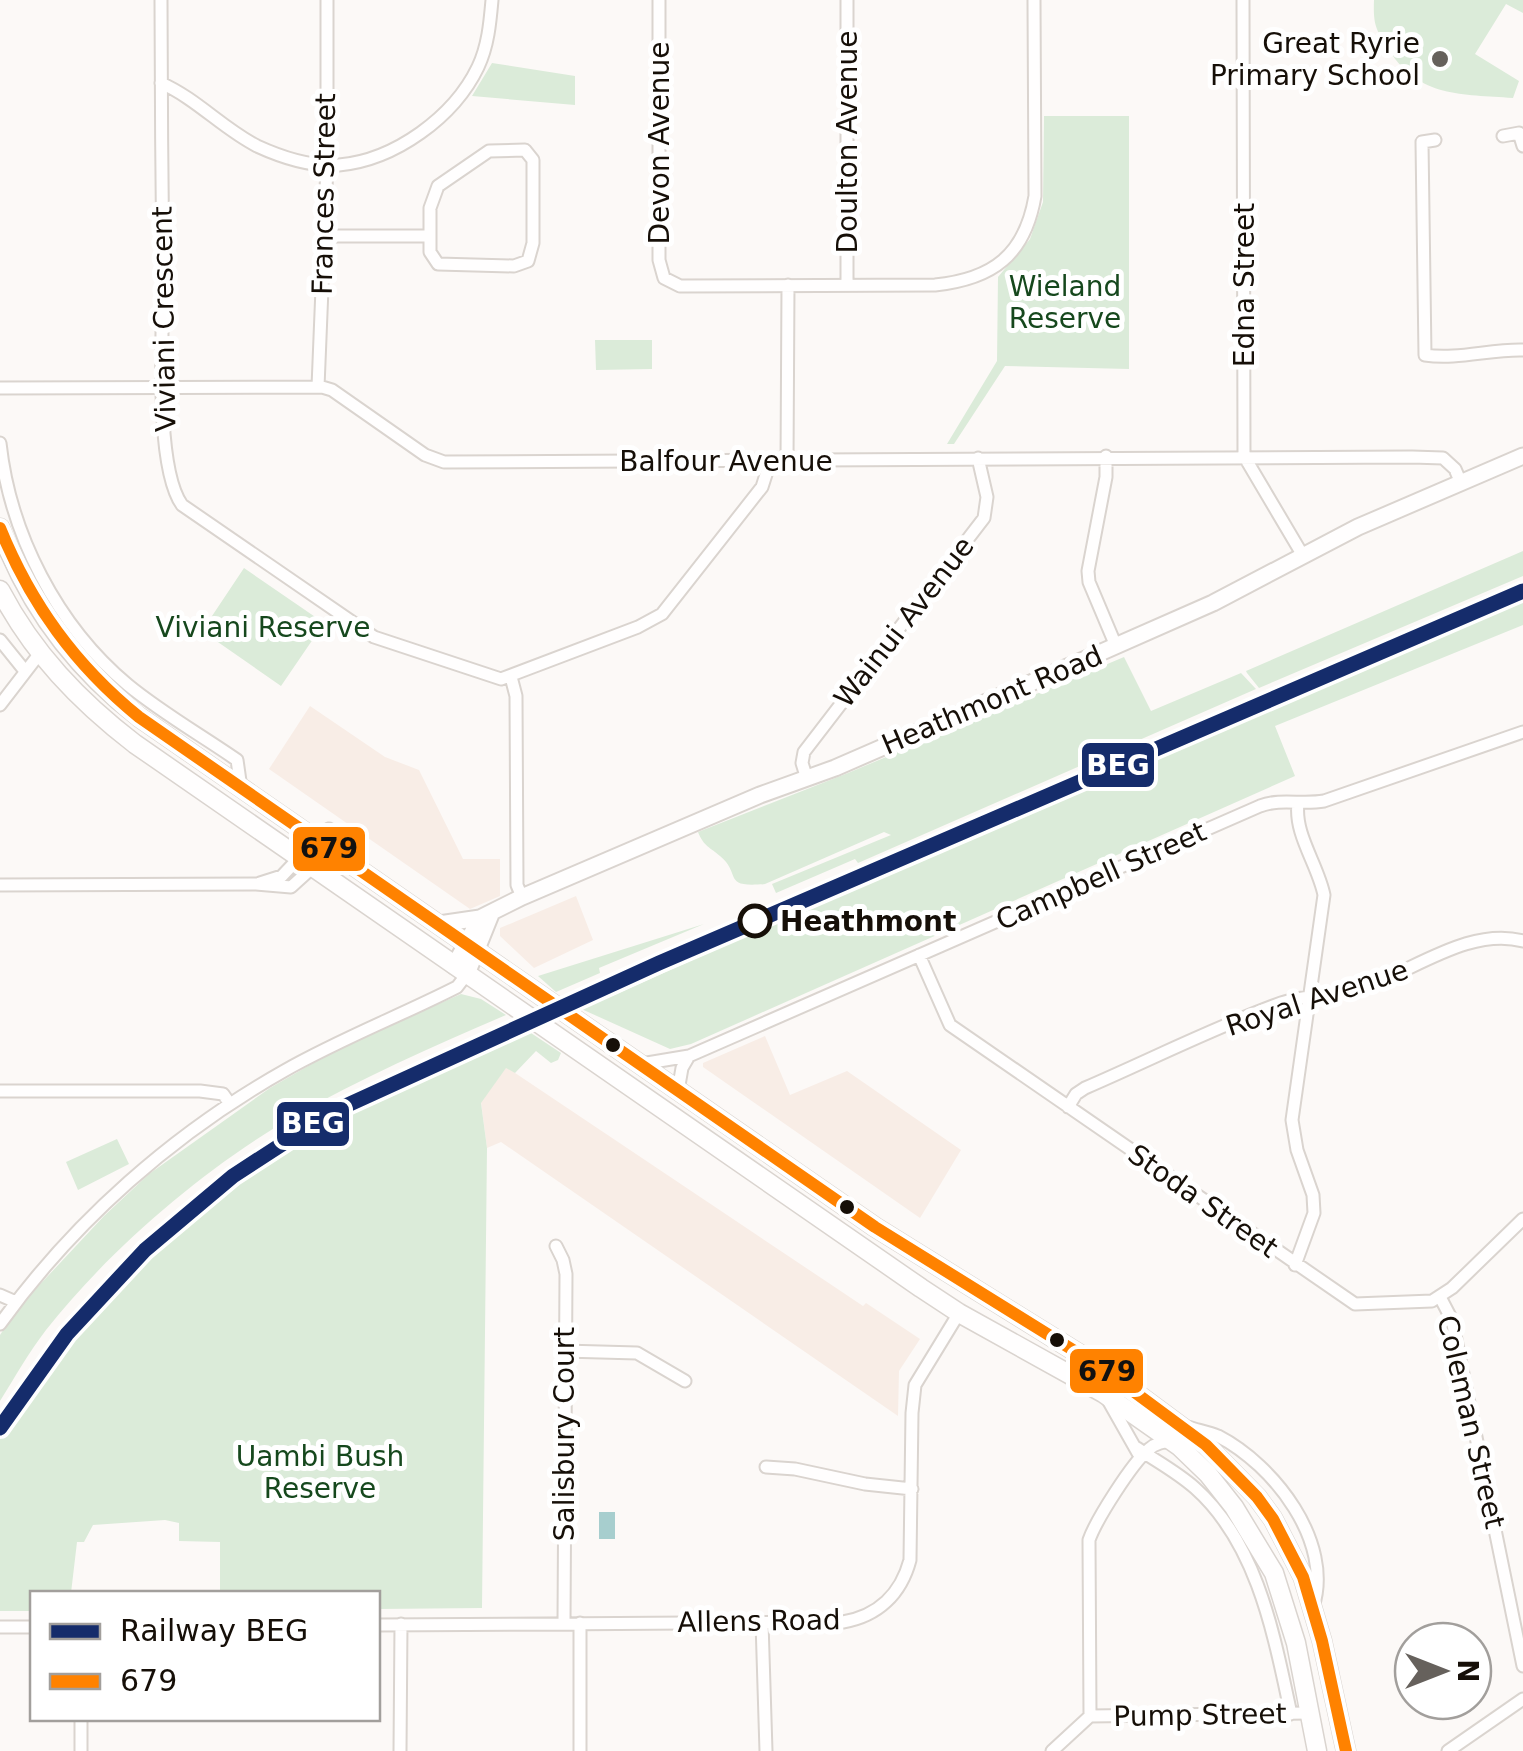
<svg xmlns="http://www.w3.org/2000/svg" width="1523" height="1751" viewBox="0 0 1523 1751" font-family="'DejaVu Sans',sans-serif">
  <rect width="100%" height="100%" fill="#fcf9f7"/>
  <!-- commercial -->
  <path fill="#f8ede6" d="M310,706L385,757L419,770L463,859H500V896L470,909L269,769Z
    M576,896L593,940L534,968L500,936V928Z
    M765,1036L790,1095L847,1071L961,1150L920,1218L703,1067V1063Z
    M506,1067L863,1306L866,1303L920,1339L899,1371L898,1416L501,1142L487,1148L481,1102Z"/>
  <!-- green -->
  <path fill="#dbebd9" d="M1374,0H1523V13L1506,4L1475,54L1519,81L1513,98C1462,94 1419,98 1389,50C1376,30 1373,25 1374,0Z
    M492,63L575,76V105L472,96Z
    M1044,116H1129V369L1005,366L954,444H947L997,361L998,277L1030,239L1043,202Z
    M652,340V369L596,370L595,340Z
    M1523,551V576L1259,688L1247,673L1246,671Z
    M244,568L324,623L281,686L202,631Z
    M1523,597V625L1275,726L1295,776L691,1044L670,1049L577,1007L609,993L612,996L753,933L755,937L770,931L769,926Z
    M1124,657L1151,711L1241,673L1256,689L858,863L855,859L776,893L772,884L891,835L884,832L765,884C721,888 742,874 720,856C710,847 704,847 698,832L848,773Z
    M704,924L599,968L600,973L556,992L538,976Z
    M461,994L481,999L506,1015C434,1046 361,1078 293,1117C204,1168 109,1250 46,1330C29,1352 15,1377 0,1401V1335L17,1309L104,1216L149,1174L270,1088L341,1047Z
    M525,1029L561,1053L558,1060L551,1063L536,1051L515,1073L506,1068L481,1103L487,1148L482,1608L378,1609V1594L220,1593V1542L179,1541V1523L165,1520L93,1525L84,1542H77L71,1593L32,1594V1611H0V1439L36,1383L102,1296L220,1189L268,1155L353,1107Z
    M117,1139L129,1164L78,1190L66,1162Z"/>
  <!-- water -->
  <path fill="#a7cece" d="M599,1512H615V1539H599Z"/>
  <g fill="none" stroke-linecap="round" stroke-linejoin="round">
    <!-- minor casing -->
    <g stroke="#dad4cf" stroke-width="15">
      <path id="minor" d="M161,0C161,92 162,185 163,277C163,329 154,466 182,505L374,637L501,679L638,627L662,614L762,487L770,462
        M659,0V260L664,278L680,286L935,285C993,279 1025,255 1035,196L1034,0
        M847,0V284
        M1243,0L1244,456L1302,554
        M161,83C197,99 222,128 257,146C281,157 312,167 339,165C395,160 454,117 478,67C488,46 490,23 492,0
        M1503,136L1519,133L1523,146
        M1435,140L1422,142L1425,355C1457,360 1491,349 1523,350
        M525,150L533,160V243L528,261L514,266L438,264L430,252V208L438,186L489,151Z
        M325,236H430
        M318,387L327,165V0
        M0,388L322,387L332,390L425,455L444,462L1412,457L1443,458L1455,469L1461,483
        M0,443C10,534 57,626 128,685C162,713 201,735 237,760L241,788
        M1106,456V477L1088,571L1089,582L1116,646
        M787,462L788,285
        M0,640L25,671
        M511,677L516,696L517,885L522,897
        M0,705L40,653
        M807,779L802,763L804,752L984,518L987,497L978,458
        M320,842L329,829
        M260,883L282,876L298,859
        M0,885L256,884L291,887L312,868
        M919,955L950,1025L1355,1304L1432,1301L1452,1288L1523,1219
        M641,1064L689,1056L1260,806C1281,798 1302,805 1324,801L1523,732
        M0,1091H200L223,1094L230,1104
        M678,1091L682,1068L689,1056
        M1068,1107L1076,1094L1085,1088C1150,1060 1215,1027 1281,1003C1310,993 1343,996 1371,985C1417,968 1472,927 1523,941
        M556,1246L563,1260L566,1274L564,1623
        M1295,1265L1314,1213L1313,1195L1297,1150L1292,1120L1324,895C1318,865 1294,834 1298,804
        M0,1295L16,1302
        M1440,1297L1452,1320L1523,1666
        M0,1324C74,1221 174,1133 284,1071C340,1039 400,1016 457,987L467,974
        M564,1351L637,1353L685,1381
        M1108,1400L1138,1453
        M1188,1427C1197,1430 1209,1432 1218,1436C1274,1465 1334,1542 1313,1607
        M1137,1448C1156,1461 1177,1472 1195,1488C1258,1544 1274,1636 1291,1714
        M766,1467L795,1469L865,1484L912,1489
        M762,1622L766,1751
        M580,1623V1751
        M378,1625L843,1622C878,1616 901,1594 910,1560L912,1413L915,1385L959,1313
        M0,1627H32
        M1090,1716L1089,1540C1096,1520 1132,1463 1149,1449C1156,1443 1163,1442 1172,1441
        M1090,1716L1310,1713
        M81,1751V1718
        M400,1751L401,1624
        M1052,1751L1090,1716
        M1448,1751L1523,1699"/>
    </g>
    <!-- tertiary casing -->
    <g stroke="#dad4cf" stroke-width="19">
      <path id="tertiary" d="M439,924L480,918
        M454,966L480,918L522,897L760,795L835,768L1095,655L1213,603L1358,527L1523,456
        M467,974L492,912"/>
    </g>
    <!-- primary casing -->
    <g stroke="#dad4cf" stroke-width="21">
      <path id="primary" d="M0,528C28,605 75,668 139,717L875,1227L1102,1368L1206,1445L1257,1497L1273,1519L1303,1577L1322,1641L1346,1751
        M0,590C33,653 79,701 135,744L921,1288L959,1313L1103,1393L1180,1447L1208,1474L1234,1507L1274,1573L1296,1643L1317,1751"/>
    </g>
    <!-- minor -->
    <use href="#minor" stroke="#fffefe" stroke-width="11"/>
    <!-- tertiary -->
    <use href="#tertiary" stroke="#fffefe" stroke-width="15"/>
    <!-- primary -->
    <use href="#primary" stroke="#fffefe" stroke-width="18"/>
    <!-- bus-1 casing -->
    <g stroke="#fff" stroke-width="20">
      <path id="bus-1" d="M0,528C31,604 75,665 139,717L875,1227L1102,1368L1206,1445L1257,1497L1273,1519L1303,1577L1322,1641L1346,1751"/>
    </g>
    <!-- bus-1 -->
    <use href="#bus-1" stroke="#ff8200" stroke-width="12"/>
    <!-- rail-1 casing -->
    <g stroke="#fff" stroke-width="22">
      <path id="rail-1" d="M0,1428L67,1334L145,1250L233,1176L330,1113L659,963L1523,591"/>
    </g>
    <!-- rail-1 -->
    <use href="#rail-1" stroke="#152c6b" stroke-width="15"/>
  </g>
  <!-- markers -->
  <circle fill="#66615c" stroke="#fff" stroke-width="4" cx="1440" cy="59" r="10"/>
  <circle fill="#fff" stroke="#160f08" stroke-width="5" cx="755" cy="921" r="15"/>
  <g fill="#160f08" stroke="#fff" stroke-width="4">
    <circle cx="613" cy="1045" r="9"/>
    <circle cx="847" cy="1207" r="9"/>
    <circle cx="1057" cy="1340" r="9"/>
  </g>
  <g text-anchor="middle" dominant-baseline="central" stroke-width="10" stroke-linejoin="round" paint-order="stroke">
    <!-- poi labels -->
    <g font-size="28" fill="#160f08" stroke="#fff" text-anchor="end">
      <text x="1420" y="43">Great Ryrie<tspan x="1420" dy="32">Primary School</tspan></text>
    </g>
    <!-- street labels -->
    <g font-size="28" fill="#160f08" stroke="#fff">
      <text transform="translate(847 142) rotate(-90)">Doulton Avenue</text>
      <text transform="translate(659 143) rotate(-90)">Devon Avenue</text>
      <text transform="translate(324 194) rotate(-89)">Frances Street</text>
      <text transform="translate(1244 285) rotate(-90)">Edna Street</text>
      <text transform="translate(164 319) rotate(-91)">Viviani Crescent</text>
      <text x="726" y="461">Balfour Avenue</text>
      <text transform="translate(904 622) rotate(-52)">Wainui Avenue</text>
      <text transform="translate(992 700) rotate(-23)">Heathmont Road</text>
      <text transform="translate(1101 876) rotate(-24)">Campbell Street</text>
      <text transform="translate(1317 998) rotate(-18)">Royal Avenue</text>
      <text transform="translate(1203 1201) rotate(35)">Stoda Street</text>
      <text transform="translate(1471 1422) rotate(77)">Coleman Street</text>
      <text transform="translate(564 1434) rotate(-90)">Salisbury Court</text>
      <text transform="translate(759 1621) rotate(-1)">Allens Road</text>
      <text transform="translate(1200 1715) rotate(-1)">Pump Street</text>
    </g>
    <!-- park labels -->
    <g font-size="28" fill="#16481d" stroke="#fff">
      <text x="1065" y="286">Wieland<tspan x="1065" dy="32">Reserve</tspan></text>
      <text x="263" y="627">Viviani Reserve</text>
      <text x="320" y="1456">Uambi Bush<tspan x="320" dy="32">Reserve</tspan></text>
    </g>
    <!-- stop labels -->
    <g font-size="28" font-weight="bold" fill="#160f08" stroke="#fff" text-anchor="start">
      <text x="780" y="921">Heathmont</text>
    </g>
  </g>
  <g stroke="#fff" stroke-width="4">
    <rect x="1080" y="741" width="76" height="48" rx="10" fill="#152c6b"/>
    <rect x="291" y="825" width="76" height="48" rx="10" fill="#ff8200"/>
    <rect x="275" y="1100" width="76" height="48" rx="10" fill="#152c6b"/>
    <rect x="1068" y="1347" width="77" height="48" rx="10" fill="#ff8200"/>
  </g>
  <g font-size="28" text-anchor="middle" font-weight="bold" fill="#fff">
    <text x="1118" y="775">BEG</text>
    <text x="313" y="1133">BEG</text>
  </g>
  <g font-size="28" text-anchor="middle" font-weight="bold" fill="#111">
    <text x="329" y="858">679</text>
    <text x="1107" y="1381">679</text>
  </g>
  <!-- legend -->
  <rect x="30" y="1591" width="350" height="130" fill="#ffffff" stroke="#a29f9c" stroke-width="2.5"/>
  <rect x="50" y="1624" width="50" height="15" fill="#152c6b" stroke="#a29f9c" stroke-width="2.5"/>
  <text x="120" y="1641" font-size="30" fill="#160f08">Railway BEG</text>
  <rect x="50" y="1674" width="50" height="15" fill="#ff8200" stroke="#a29f9c" stroke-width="2.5"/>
  <text x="120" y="1691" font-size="30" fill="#160f08">679</text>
  <!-- north arrow -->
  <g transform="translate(1443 1671) rotate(90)"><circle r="48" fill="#ffffff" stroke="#a29f9c" stroke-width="2.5"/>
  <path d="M0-8L18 38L0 25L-18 38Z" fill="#66615c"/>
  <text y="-15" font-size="28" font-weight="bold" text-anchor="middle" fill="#160f08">N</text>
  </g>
</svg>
